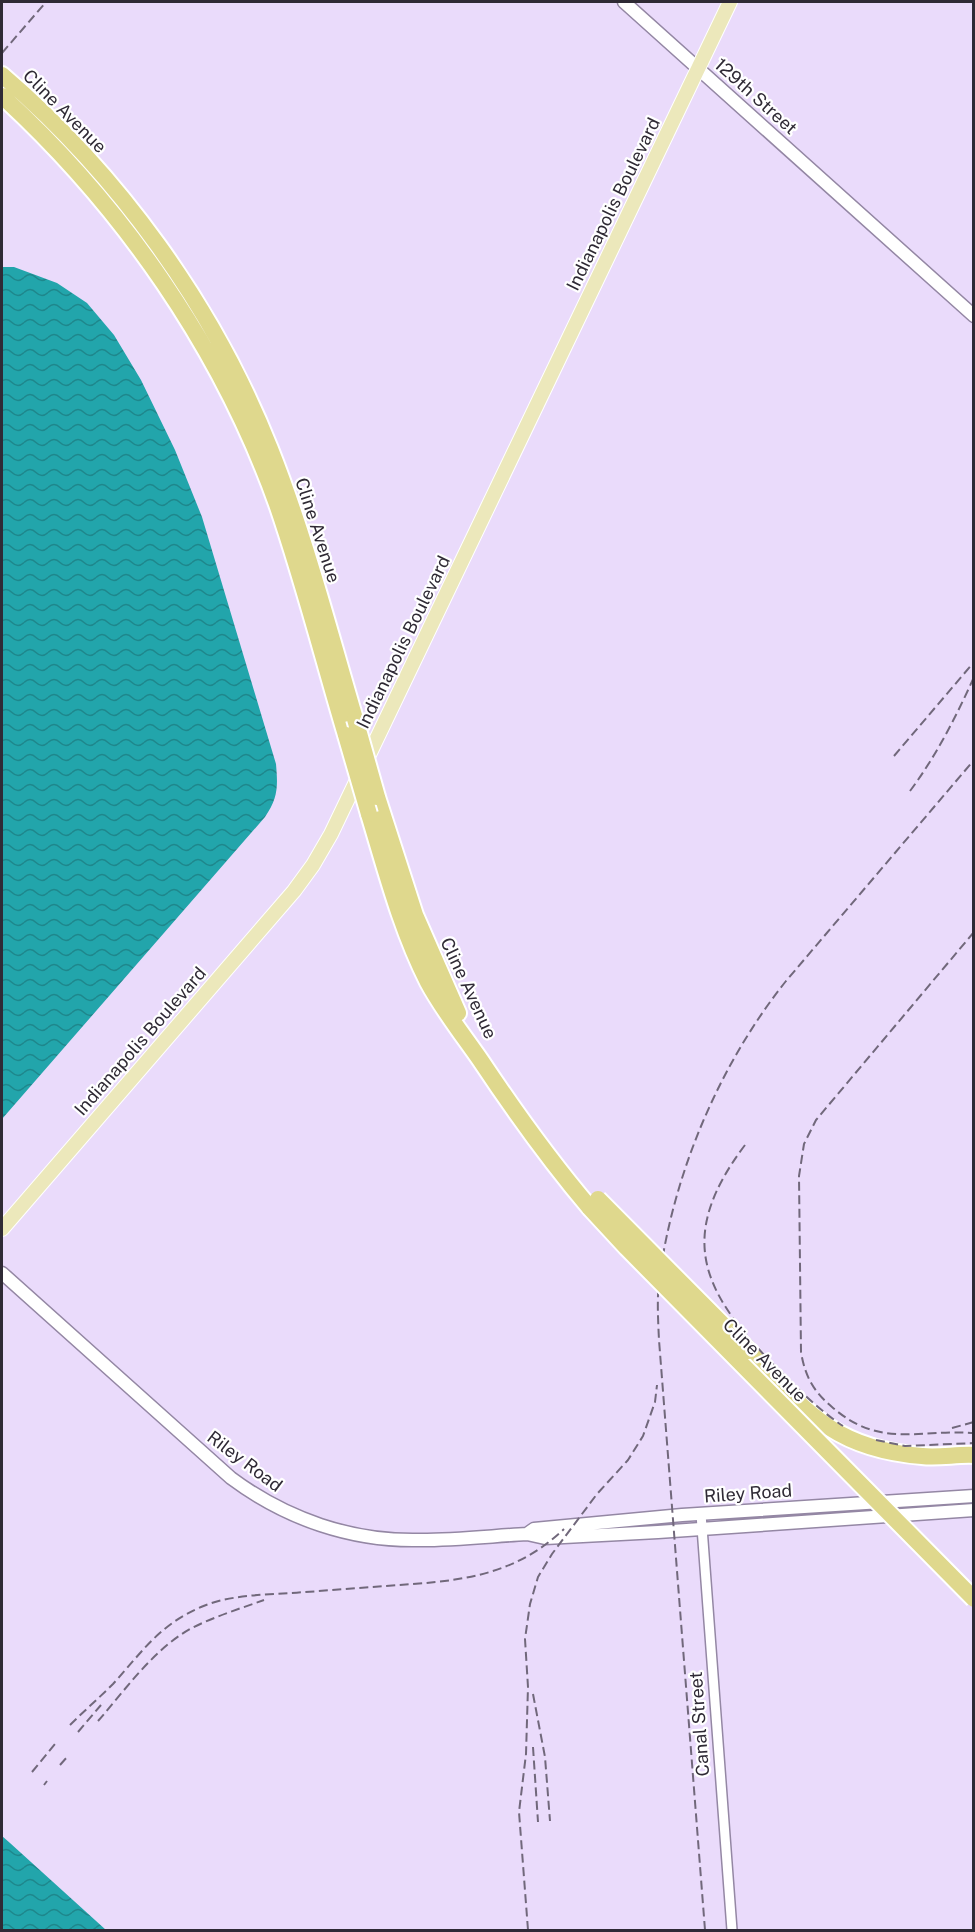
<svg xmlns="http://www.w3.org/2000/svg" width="975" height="1932" viewBox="0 0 975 1932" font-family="'Public Sans',sans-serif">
  <defs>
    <pattern id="water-waves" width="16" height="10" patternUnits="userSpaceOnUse" patternTransform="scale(1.5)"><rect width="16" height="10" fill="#22a5ab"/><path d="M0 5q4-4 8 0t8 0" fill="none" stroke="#1e878c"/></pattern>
  </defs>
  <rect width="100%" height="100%" fill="#eadbfb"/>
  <!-- water -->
  <path fill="url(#water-waves)" d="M2,267H14L57,283L87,303L114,335L141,380L175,450L202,517L276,764C278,787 278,798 265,817L2,1119Z
    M2,1836L10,1843L106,1930H2Z"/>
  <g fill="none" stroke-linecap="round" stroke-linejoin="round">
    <!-- minor casing -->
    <g stroke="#9487a4" stroke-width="12">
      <path id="minor" d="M701,1514L732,1930"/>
    </g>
    <!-- secondary casing -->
    <g stroke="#9487a4" stroke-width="15">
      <path id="secondary" d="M624,2L974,316
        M2,1273L231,1478C286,1519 352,1542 421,1540C456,1540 492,1536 527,1534L545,1538L658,1532L974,1510
        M527,1534L534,1529L682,1515L974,1496"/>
    </g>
    <!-- primary casing -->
    <g stroke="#fff" stroke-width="16">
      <path id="primary" d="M2,1229L294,891L313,865L331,834L730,2"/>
    </g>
    <!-- motorway casing -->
    <g stroke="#fff" stroke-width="20">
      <path id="motorway" d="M2,75C118,174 214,307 270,449C305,537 328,628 355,719
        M2,96C123,207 221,348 277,504C303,579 323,658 346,735
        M377,797L415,915L458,1013
        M369,814C386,870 401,929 428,982C443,1010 463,1035 481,1061C515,1112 550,1161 590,1208
        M749,1351C806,1412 834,1449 922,1456C939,1458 957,1454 974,1455"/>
    </g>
    <!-- minor -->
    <use href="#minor" stroke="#fff" stroke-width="9"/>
    <!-- secondary -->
    <use href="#secondary" stroke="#fff" stroke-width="12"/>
    <!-- primary -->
    <use href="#primary" stroke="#ece8bb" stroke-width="14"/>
    <!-- motorway -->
    <use href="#motorway" stroke="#dfd88d" stroke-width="16"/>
    <!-- rail -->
    <path stroke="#71687b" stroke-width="2" stroke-dasharray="9 4.5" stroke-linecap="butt" d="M2,53L46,2
      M894,756L974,662
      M910,791C936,756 956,717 974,677
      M974,932L816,1120L804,1144L799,1176L801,1352C805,1376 813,1391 832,1407C880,1449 918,1429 974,1433
      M745,1145C678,1234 699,1288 771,1362C794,1385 816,1408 843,1426
      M952,1428L974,1422
      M876,1440L905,1446L974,1443
      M533,1694L545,1757L550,1821
      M98,1721C126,1689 153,1650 190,1629C213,1617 239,1609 264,1600
      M70,1725C84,1711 99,1698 113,1684C142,1652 159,1625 201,1607C229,1595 261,1595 291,1593C323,1591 355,1588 386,1586C455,1581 511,1579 564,1529
      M78,1732L101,1705
      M533,1747L538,1822
      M60,1765L68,1756
      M32,1772L55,1744
      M44,1785L47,1781
      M528,1930L519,1812L526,1754L528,1687L525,1639L530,1604L538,1577L552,1554L597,1494L628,1460L643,1436L655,1402L657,1385
      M705,1930L659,1340C658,1320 657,1300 659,1281C673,1174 719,1065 786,981L974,760"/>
    <!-- motorway-bridge casing -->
    <g stroke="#fff" stroke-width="20" stroke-linecap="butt">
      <path id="motorway-bridge" d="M355,719L377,797
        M346,735L369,814
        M598,1199L749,1351
        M590,1208L627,1248L974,1599"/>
    </g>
    <!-- motorway-bridge -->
    <use href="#motorway-bridge" stroke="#dfd88d" stroke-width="16"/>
  </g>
  <g text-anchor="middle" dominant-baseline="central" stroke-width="4.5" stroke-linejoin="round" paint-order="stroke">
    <!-- street labels -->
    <g font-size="18" fill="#2f2a35" stroke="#fff">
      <text transform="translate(756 96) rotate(42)">129th Street</text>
      <text transform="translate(65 111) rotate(45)">Cline Avenue</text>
      <text transform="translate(613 204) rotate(-64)">Indianapolis Boulevard</text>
      <text transform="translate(318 530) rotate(72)">Cline Avenue</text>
      <text transform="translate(403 642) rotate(-64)">Indianapolis Boulevard</text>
      <text transform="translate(469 988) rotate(65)">Cline Avenue</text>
      <text transform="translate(140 1041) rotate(-49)">Indianapolis Boulevard</text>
      <text transform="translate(765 1360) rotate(45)">Cline Avenue</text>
      <text transform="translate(245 1461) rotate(37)">Riley Road</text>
      <text transform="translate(748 1493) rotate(-4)">Riley Road</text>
      <text transform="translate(699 1724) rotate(-94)">Canal Street</text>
    </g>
  </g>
  <!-- border -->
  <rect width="975" height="1932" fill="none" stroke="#2f2a35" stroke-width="6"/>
</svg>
